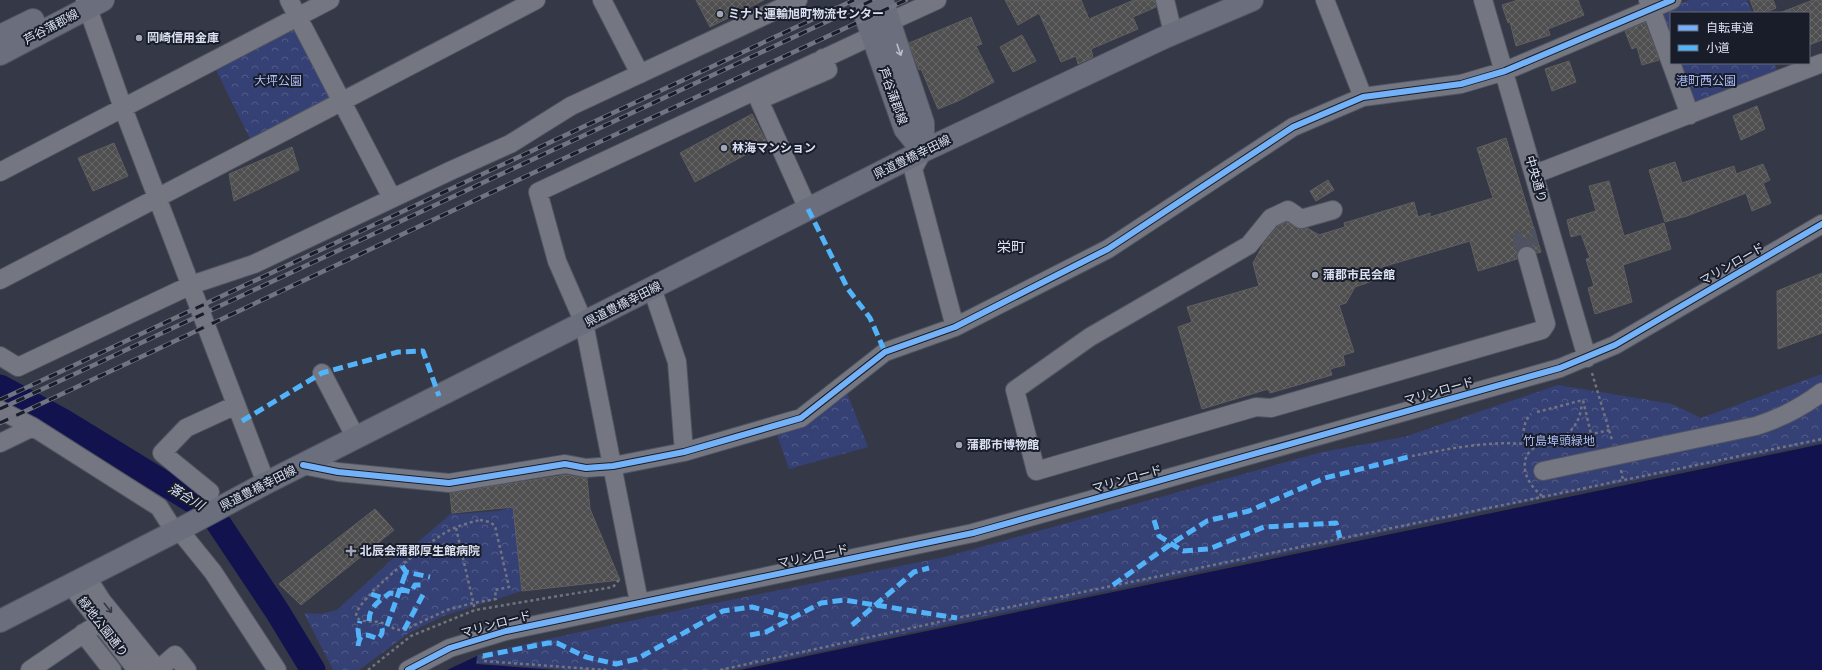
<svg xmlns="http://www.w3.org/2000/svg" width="1822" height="670" viewBox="0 0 1822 670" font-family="'Nunito Sans','Noto Sans JP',sans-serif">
  <defs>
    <pattern id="park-crowns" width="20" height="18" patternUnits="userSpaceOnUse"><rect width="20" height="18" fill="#354075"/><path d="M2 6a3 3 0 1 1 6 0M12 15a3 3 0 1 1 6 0" fill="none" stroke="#525b89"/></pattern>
    <pattern id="building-cross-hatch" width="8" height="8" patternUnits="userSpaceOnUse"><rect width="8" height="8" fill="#504f50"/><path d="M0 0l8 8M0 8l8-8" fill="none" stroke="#69686a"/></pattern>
  </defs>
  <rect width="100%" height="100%" fill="#353947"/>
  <!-- park -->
  <path fill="url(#park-crowns)" d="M1689,0H1747L1753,13H1671V43L1660,13Z
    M290,30L296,32L336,97L251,141L215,68Z
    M1678,63H1774L1778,72L1694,105Z
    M1822,374V442L1523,503L732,670H572L477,663L478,655L507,648L685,609L945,557L1322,452L1404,437L1558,385L1672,404L1701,418Z
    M844,385L868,447L789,469L774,426Z
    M513,507L522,591L443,616L409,633L359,670H333L304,613L321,614L337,610L411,542L413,546L452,513L457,514L498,511Z"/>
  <!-- water -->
  <path fill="#12124e" d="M1822,444V670H740Z
    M477,656L476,664L556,670H447Z"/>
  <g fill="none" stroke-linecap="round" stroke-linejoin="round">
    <!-- river -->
    <path stroke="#12124e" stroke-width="25" d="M0,387L61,420L211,512L277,611L313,670"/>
  </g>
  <!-- building -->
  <path fill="url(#building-cross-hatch)" stroke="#605e5e" d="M696,0H764L710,27Z
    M1005,0H1081L1089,19L1134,0H1155L1156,7L1133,17L1138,29L1091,49L1093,57L1078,64L1076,56L1061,62L1039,13L1018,25Z
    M1518,0H1578L1584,15L1548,29L1550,35L1516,46L1510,22L1508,23L1502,5Z
    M1750,0H1773L1776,8L1764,13H1755Z
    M1813,0H1822V40L1809,45V13L1782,12Z
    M971,17L982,44L976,46L994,82L958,101L938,109L921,69L919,70L909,43Z
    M1645,23L1659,60L1642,65L1637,47L1632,49L1625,31Z
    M1022,35L1036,61L1013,72L1000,47Z
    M1569,61L1576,82L1552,91L1545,69Z
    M1757,106L1765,129L1741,140L1733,116Z
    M752,114L767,143L695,182L680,153Z
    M1506,138L1541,252L1537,253L1530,246H1524L1517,253V259L1478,271L1470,241L1372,270L1375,280L1355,287L1346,303L1339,305L1354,352L1343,355L1345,365L1330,369L1332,375L1270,393L1268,389L1202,409L1178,327L1192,322L1187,307L1259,286L1253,263L1264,243L1278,226L1287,222L1299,229L1307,228L1319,235L1345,227L1344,223L1414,202L1418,217L1430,213V217L1493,198L1477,148Z
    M114,143L128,176L93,191L78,158Z
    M292,147L299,170L234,201L229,174Z
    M1675,162L1682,183L1734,166L1736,174L1763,164L1770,180L1763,183L1771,203L1752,211L1746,193L1687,216L1665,222L1649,170Z
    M1328,180L1334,190L1316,201L1310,191Z
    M1609,181L1624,236L1664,223L1671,249L1623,265L1632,302L1595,314L1588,288L1594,286L1586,259L1590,258L1581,234L1571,237L1567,220L1596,211L1589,186Z
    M1822,273V333L1778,349L1777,291Z
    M565,475L587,478L590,509L620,580L522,591L513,507L452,513L450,493Z
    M375,509L394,530L301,605L279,584Z"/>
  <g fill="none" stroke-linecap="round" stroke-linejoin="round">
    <!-- minor-tunnel -->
    <path stroke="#4e5261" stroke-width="18" stroke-dasharray="18 9" stroke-linecap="butt" d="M1527,256L1522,240L1537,236"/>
    <!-- minor casing -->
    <g stroke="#515561" stroke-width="20">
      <path id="minor" d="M85,0L123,108L266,483
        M289,0L392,198
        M602,0L640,74
        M1165,0L1173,33
        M1325,0L1363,97
        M1483,0L1587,358
        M1648,0L1671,63
        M889,22L937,0
        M1671,63L1690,115
        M923,151L913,169L955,327
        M0,172L330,0
        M1535,174L1822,63
        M808,209L759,100L828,70L823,58
        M1333,210L1301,219L1288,210L1271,218L1249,245L1090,337L1015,390L1036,471L1256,407L1271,408L1542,330L1546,324L1527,256
        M0,280L536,0
        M652,288L677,362L684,452
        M0,356L18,367L191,285L254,264L450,171L510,144L571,106L798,0
        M322,373L356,438
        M0,410L33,427
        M0,443L33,427L159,507L175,532
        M303,465L338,472L449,483L565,464L586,468L613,466L684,452L801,418L885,352L955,327L1108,249L1293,127L1363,97L1461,84L1505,71L1672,0
        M1543,471L1756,426C1781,418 1801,408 1822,392
        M210,492L162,453L186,428L236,405
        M179,530L213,572L277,670
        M86,576L102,601L158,670
        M70,584L137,670
        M639,602L584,323L557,261L538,192L872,36
        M83,633L112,670
        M30,670L99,623
        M158,670L175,655L187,670
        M408,670L450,648L506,631L973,533L1560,368L1615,345L1822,224"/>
    </g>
    <!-- major casing -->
    <g stroke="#515561" stroke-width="24">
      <path id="major" d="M860,0L905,129L923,151
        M882,0L923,123V151
        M0,36L33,20
        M0,54L103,0
        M0,621L186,526L266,483L923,151L1163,38L1252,0"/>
    </g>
    <!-- path -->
    <path stroke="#71747f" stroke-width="2.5" stroke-dasharray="3 3" stroke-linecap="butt" d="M1592,373L1612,440
      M1537,412L1583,400L1591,434
      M1562,439C1575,427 1580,421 1582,403
      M1524,443C1523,432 1523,422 1531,414
      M1412,456C1448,449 1500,438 1536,446
      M1621,470L1623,480
      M1542,496C1530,486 1520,471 1527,455C1529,452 1534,448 1536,446L1610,430
      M480,520L490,522L495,526L509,587L495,590L496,599L473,603L447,610L404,630C394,631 388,624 379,622C371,621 363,623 356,617C354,600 427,544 443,534C454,527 467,523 480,520Z
      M456,528L475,610
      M483,656V661L606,670
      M368,670L411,636L475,610L613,587L619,580
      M720,670L957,618L1822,439"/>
    <!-- minor -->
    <use href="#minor" stroke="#747782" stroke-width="18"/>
    <!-- major -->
    <use href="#major" stroke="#6b6f7d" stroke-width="22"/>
    <!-- rail casing -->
    <g stroke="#717581" stroke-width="4.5">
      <path id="rail" d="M0,400L854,0
        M0,409L873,0
        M0,423L567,157L906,0"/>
    </g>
    <!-- rail -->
    <use href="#rail" stroke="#191d29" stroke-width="3" stroke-dasharray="9" stroke-linecap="butt"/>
    <!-- quiet -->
    <path stroke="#52b3f8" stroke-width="5" stroke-dasharray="10 5" stroke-linecap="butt" d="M808,209L848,289L870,318L885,352
      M242,421L322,373L398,352L423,351L439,396
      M1154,520L1159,536L1183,551L1209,549L1264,527L1336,523L1340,538
      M402,566L406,572L430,577
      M1113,585L1171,544L1207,521L1249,511L1325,478L1412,456
      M400,589L411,592L415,585H423
      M371,594L383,598
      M369,621C369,607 379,601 390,593L398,594
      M852,625L914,572L929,568
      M387,626L406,572
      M404,630L425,591
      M750,635L766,632L821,603L844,600L957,618
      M359,638L358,629L360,621
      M358,646C360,631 367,634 378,639C384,633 383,630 380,623
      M483,656L548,643H557L586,657L616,664L637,659L723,611L752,607L792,618"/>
    <!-- cycleway casing -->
    <g stroke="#191d29" stroke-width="8">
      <path id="cycleway" d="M303,465L338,472L449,483L565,464L586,468L613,466L684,452L801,418L885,352L955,327L1108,249L1293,127L1363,97L1461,84L1505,71L1672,0
        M408,670L450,648L506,631L973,533L1560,368L1615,345L1822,224"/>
    </g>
    <!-- cycleway -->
    <use href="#cycleway" stroke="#73b2f8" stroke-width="6"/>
  </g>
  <!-- one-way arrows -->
  <defs><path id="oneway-shaft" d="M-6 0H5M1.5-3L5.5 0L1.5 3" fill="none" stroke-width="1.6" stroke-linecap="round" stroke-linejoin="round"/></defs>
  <use stroke="#b9bfcf" href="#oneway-shaft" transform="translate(899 50) rotate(71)"/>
  <use stroke="#343844" href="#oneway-shaft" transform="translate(108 608) rotate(51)"/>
  <!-- markers -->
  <g fill="#a1a6b6" stroke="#191d29" stroke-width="1.5">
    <circle cx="720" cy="14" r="4"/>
    <circle cx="139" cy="38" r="4"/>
    <circle cx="724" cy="148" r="4"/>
    <circle cx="1315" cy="275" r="4"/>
    <circle cx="959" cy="445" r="4"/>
    <path d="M349 545h4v4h4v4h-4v4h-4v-4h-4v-4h4z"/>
  </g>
  <g text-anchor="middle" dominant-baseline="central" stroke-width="4" stroke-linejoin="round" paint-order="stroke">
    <!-- poi labels -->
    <g font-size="12" font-weight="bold" fill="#dbe1f2" stroke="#191d29" text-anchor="start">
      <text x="728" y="14">ミナト運輸旭町物流センター</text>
      <text x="147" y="38">岡崎信用金庫</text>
      <text x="732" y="148">林海マンション</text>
      <text x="1323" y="275">蒲郡市民会館</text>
      <text x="967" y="445">蒲郡市博物館</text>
      <text x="360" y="551">北辰会蒲郡厚生館病院</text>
    </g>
    <!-- street labels -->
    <g font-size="12" fill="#dbe1f2" stroke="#191d29">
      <text transform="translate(51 27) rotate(-28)">芦谷蒲郡線</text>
      <text transform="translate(893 96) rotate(70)">芦谷蒲郡線</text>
      <text transform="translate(912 157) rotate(-26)">県道豊橋幸田線</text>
      <text transform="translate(1536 179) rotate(74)">中央通り</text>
      <text transform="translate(1732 264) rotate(-30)">マリンロード</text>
      <text transform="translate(623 304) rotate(-27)">県道豊橋幸田線</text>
      <text transform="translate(1439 391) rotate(-16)">マリンロード</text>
      <text transform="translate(1127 479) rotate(-16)">マリンロード</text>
      <text transform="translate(258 488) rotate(-27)">県道豊橋幸田線</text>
      <text transform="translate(813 556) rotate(-12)">マリンロード</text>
      <text transform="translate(496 624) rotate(-15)">マリンロード</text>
      <text transform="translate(103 627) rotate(52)">緑地公園通り</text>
    </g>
    <!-- park labels -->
    <g font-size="12" fill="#aebffa" stroke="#191d29">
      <text x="278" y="81">大坪公園</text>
      <text x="1706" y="81">港町西公園</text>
      <text x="1559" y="441">竹島埠頭緑地</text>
    </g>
    <!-- water labels -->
    <g font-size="13" font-style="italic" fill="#d9e0f4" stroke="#191d29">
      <text transform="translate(186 497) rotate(31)">落合川</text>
    </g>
    <!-- quarter labels -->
    <g font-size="14" fill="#dbe1f2" stroke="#191d29">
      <text x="1011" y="247">栄町</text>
    </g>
  </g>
  <!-- legend -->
  <rect x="1670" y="12" width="140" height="52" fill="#191d29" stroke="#676b79"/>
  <rect x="1678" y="25" width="20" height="6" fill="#73b2f8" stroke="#676b79"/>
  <text x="1706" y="32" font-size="12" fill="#dbe1f2">自転車道</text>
  <rect x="1678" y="45" width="20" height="6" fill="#52b3f8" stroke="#676b79"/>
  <text x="1706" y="52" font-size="12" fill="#dbe1f2">小道</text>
</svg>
